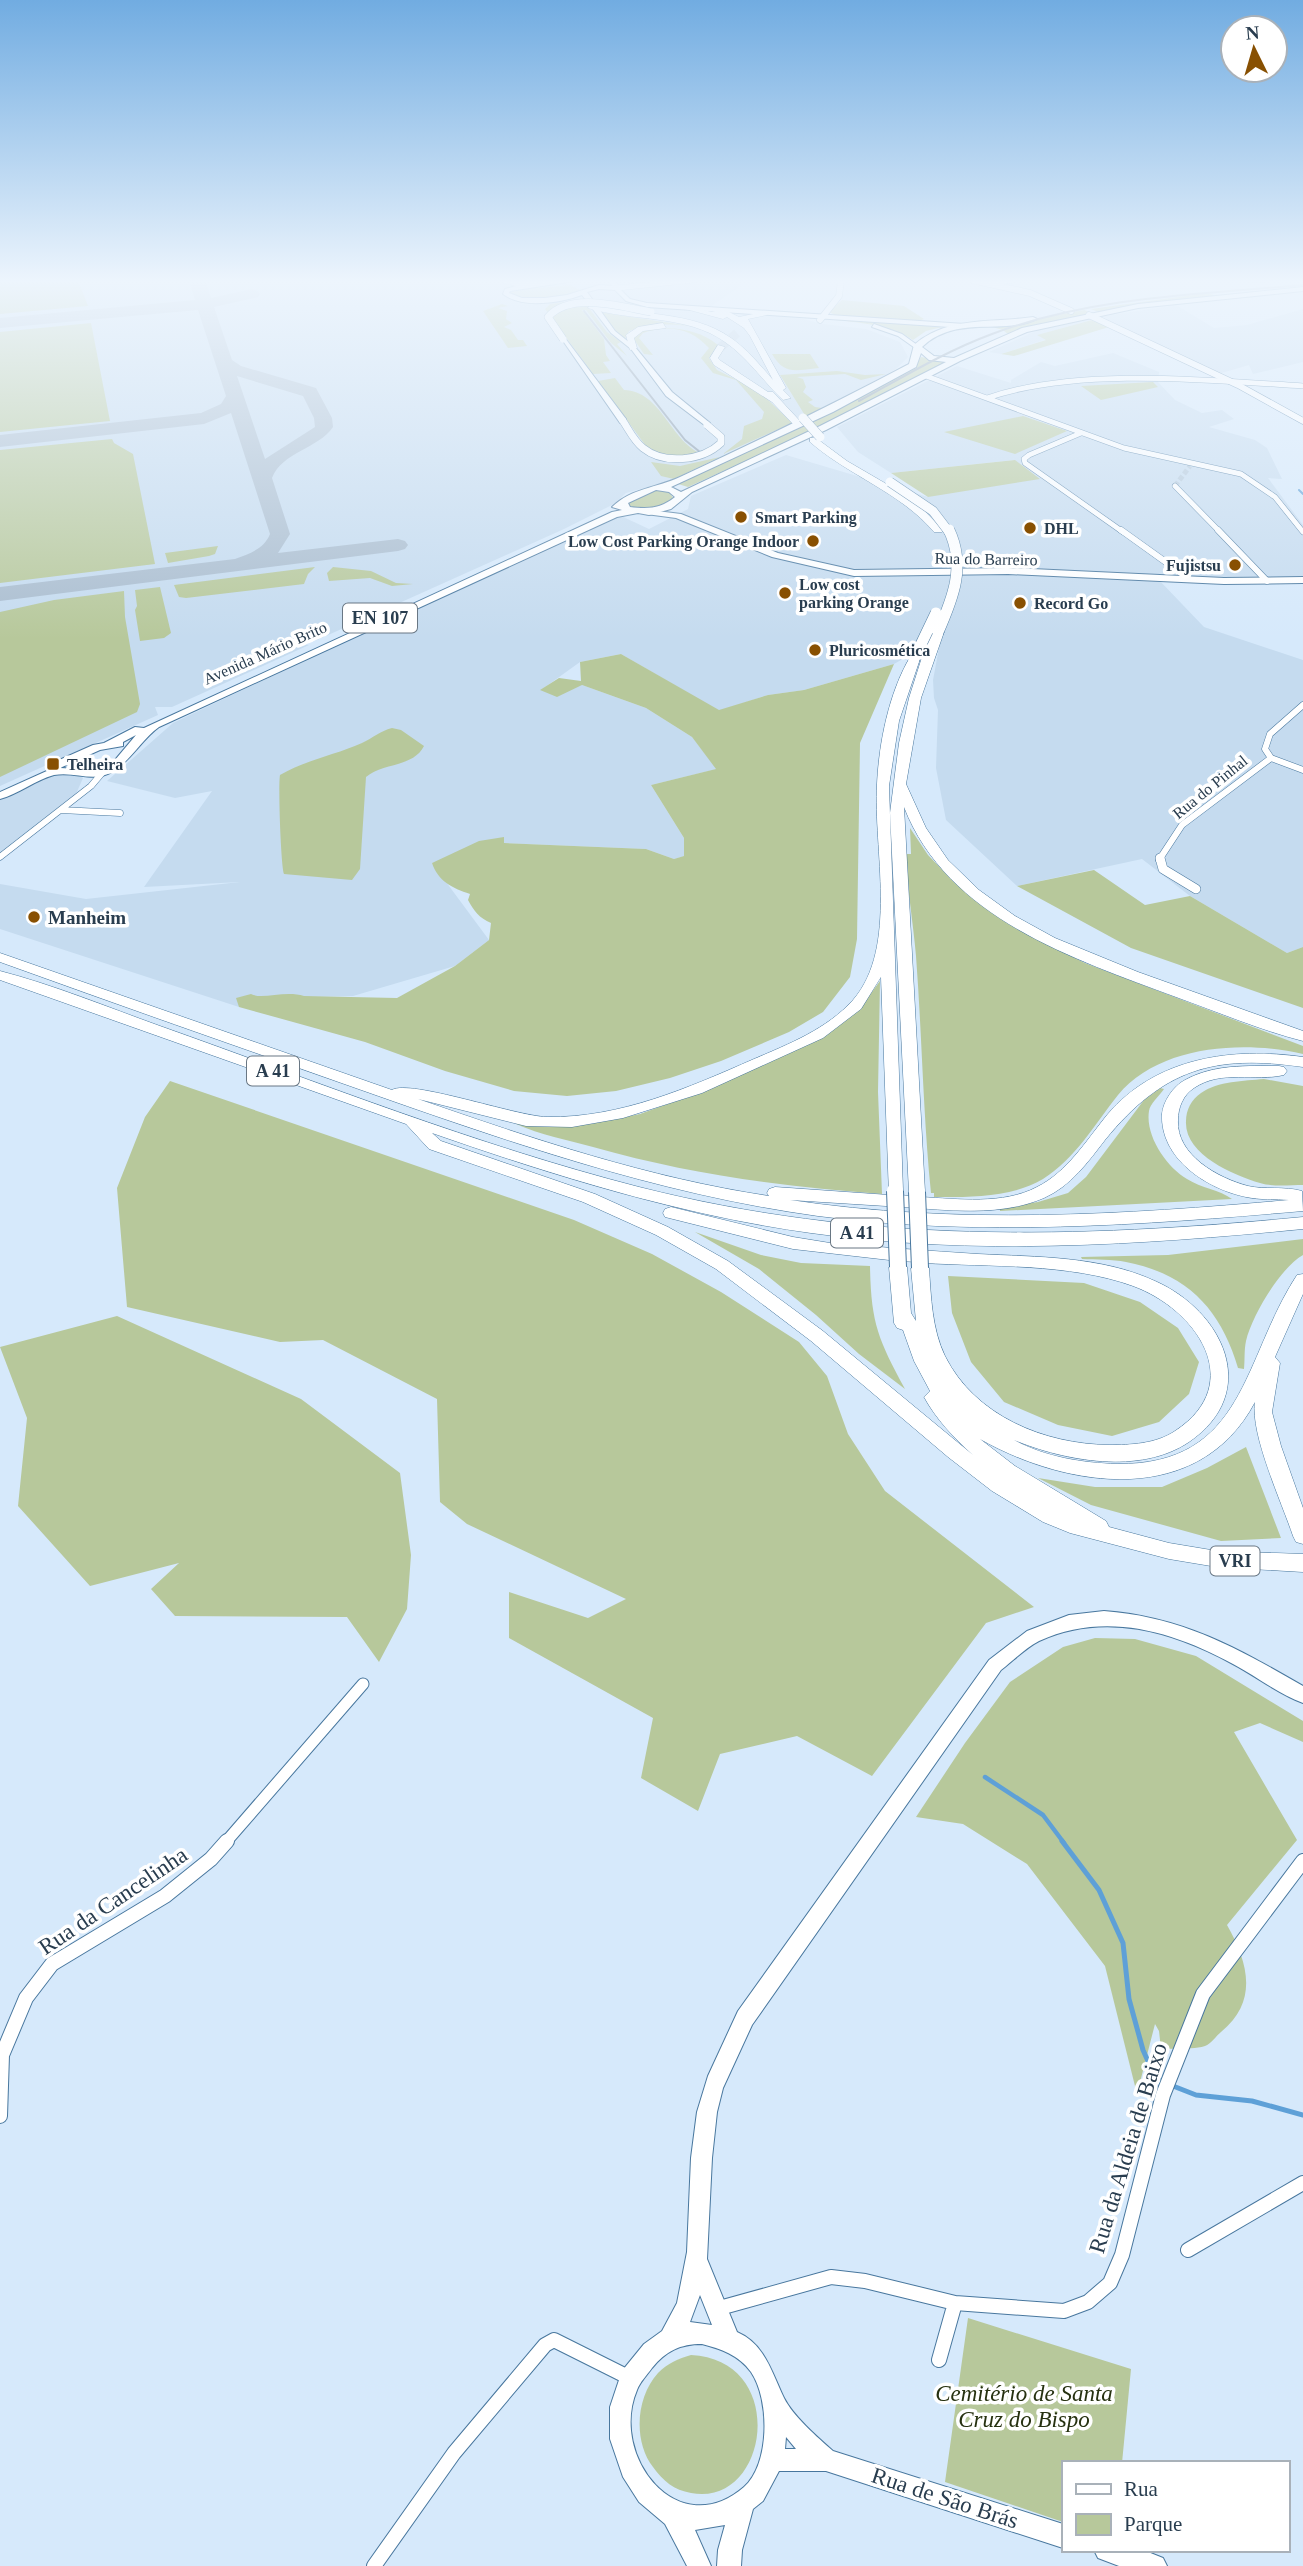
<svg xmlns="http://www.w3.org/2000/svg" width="1303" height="2566" viewBox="0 0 1303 2566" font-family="Georgia,serif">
  <rect width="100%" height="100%" fill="#d6e9fb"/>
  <!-- built -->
  <path fill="#c5dbef" d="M0,280H749L710,307L799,313V318L823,324L866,329L900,342L908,357L896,369L817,413L666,482L626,493L614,504L564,529L317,640L301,642L302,644L309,645L172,707H155L158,715L0,786Z
    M1176,305L1214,328L1247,325L1303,309V362L1253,374L1249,365L1218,374L1099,317Z
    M1089,319L1092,320L1038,335L1047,339L1001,354L989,352L1038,330Z
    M1113,353L1159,372L1158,382L1175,400L1202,413L1222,410L1234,419L1209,427L1255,440L1267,448L1282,479L1268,478L1303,525V579L1159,580L1204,627L1303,660V947L1287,953L1190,896L1142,859L1017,886L946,820L936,768L938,710L934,698L933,680L941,637L894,664L804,690L768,695L719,711L621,654L580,662L541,690L582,685L646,708L692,737L717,769L651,785L684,838L685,856L674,859L646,849L503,843L432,863L489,940L455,966L353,996L240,998L239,1007L0,929V884L86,899L240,882L144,887L212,791L175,798L107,781L173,723L533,552L619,515L649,529L688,509L691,496L786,455L928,497L1014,460L891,473L858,452L837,427L957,366L1011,383V380L1041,362L1055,366Z
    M71,772L83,778L76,794L0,854V800L51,776Z"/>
  <!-- green -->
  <path fill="#b7c89b" d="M0,280H78L88,306L0,314Z
    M536,285L540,288L570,285L580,290C565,302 525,300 508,293Z
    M1207,293L1217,296L1098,312L1091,309Z
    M842,300L904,306L924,319L919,321L837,316L829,312Z
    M565,302L586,304L607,332L621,342L617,344L627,356L611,343L586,310H582L604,339L606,355L610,361L603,362L611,373L593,374L545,309L550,304Z
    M502,304L508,306L498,308L507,311L506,319L512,323L504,327L511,330L518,340H523L527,346L508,348L483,311Z
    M1084,310L1093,313L1040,324L1009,335L1003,330L992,327Z
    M599,312L690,326C670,323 648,324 629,331L625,339L614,331Z
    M836,320V319L942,327L926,331L913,340C891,325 862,323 836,320Z
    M1092,320L1109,327L1014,356L1001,354L1046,340L1037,335Z
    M91,323L110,421L0,432V332Z
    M668,328C687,329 703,333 718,345L709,358L717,370L759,391L792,423L723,454L742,439L744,426L762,419L764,412L736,380L713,373L701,358L709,348C691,328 669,324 643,333L639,338L653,355L644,354L633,338L644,330Z
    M772,354H810L819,368C796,370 785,376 772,354Z
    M921,357L950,362L820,427L688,487L678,484L831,412L915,367Z
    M837,371L865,375L886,374L861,380L845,374L797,377L803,379L806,387L803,392L813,400L808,402L815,407L822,408L806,417L780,375Z
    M615,378L624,390C661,391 670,440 700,453L697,457H654L598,381Z
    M1153,382L1158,387L1101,400L1081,386Z
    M1023,416L1067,431L1015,454L944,432Z
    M112,439L114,443L133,454L155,564L0,583V450Z
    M720,457L674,479L661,476L651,462L680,466Z
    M1015,460L1040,479L928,497L891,473Z
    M656,490L669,492L674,499L646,511L629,507L628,502Z
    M218,546L215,554L209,556L168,563L165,553Z
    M315,567L308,574L304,584L186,598L179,597L174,585Z
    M333,567L371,571L396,583L413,584L392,586L370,578L329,581L327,573Z
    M160,587L171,633L164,638L140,641L135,610L137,606L135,590Z
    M124,591L125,617L140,704L137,712L0,777V612L54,600Z
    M621,654L719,710L768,695L804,690L894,664L860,743L857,939L850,977L823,1012L789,1032L721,1061L670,1078L616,1091L567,1096L514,1091L445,1071L365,1042L239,1007L236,998L251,994C262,1000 285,990 304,996L397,998L455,966L489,940L491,923C479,918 474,911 468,900L470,894C452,888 438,881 432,863L479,841L504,837V843L646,849L674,859L684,856V838L651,785L716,769L692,737L646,708L582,685L557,697L540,690L559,678L581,681L580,662Z
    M392,728L401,730L424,746C414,767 382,763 366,777L360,869L352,880L284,874C281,867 278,786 280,775C306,760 335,755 362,743C373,738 380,731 392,728Z
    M910,828L928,855L953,881L1015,928L1085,963L1303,1046V1054C1244,1040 1159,1045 1118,1095C1095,1124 1075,1159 1043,1179C1011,1198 970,1197 934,1197V1193H931C923,1114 922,1035 916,956C913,922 907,888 906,854H911Z
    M1094,870L1145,905L1190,896L1287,953L1303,947V1008L1131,948L1017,886Z
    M880,981L878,1092L882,1194C783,1187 688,1174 593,1147C568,1140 540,1135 516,1124H590L640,1114L681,1099L791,1052L863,1004Z
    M1264,1079L1303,1086V1185C1290,1185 1272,1187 1260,1183C1233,1175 1184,1154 1186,1121C1186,1110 1191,1100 1201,1093C1218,1081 1244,1081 1264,1079Z
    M170,1081L574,1220L652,1254L721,1292L799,1342L827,1376L848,1434L885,1491L1034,1607L986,1623L872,1776L797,1736L720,1754L698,1811L641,1778L653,1718L509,1638V1592L588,1618L626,1599L467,1524L440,1502L437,1399L323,1340L280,1342L127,1307L117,1188L145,1117Z
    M1160,1088L1164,1089C1159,1096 1150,1104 1149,1111C1145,1136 1167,1167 1187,1179C1201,1188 1220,1190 1232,1199L1000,1211V1208L1038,1202L1068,1193L1086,1177L1144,1100Z
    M695,1232L761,1255L801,1263L870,1266C871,1323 878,1339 905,1389L859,1354L816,1315L759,1269Z
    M1303,1239V1255C1280,1268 1252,1316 1246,1341C1244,1350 1245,1360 1244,1369L1238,1368C1221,1310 1188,1274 1126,1262C1112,1259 1096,1260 1082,1259L1081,1257L1168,1255Z
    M948,1276L1084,1283L1140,1302L1178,1328L1199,1362L1189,1394L1159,1422L1112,1436L1058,1425L1004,1402L971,1362L952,1313Z
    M117,1316L301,1399L400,1473L411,1555L407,1609L379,1662L347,1617L175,1616L151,1589L179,1563L90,1586L18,1506L27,1418L0,1347Z
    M1246,1447L1281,1538L1221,1541L1091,1505L1038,1478L1095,1487H1162L1207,1468Z
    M1095,1638L1135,1639L1196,1656L1303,1721V1742L1260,1723L1234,1732L1297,1840L1227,1925C1248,1962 1259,2001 1221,2032C1216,2036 1211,2044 1205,2046C1192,2050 1175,2048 1161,2049L1159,2031L1155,2024L1137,2094L1105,1966L1027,1864L963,1824L916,1817L965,1743L1010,1682L1063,1647Z
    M968,2318L1131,2369L1122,2463H1063V2522L945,2482Z
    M691,2355C790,2360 769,2508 691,2493C674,2490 663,2481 653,2467C633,2441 636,2397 658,2373C668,2363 678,2359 691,2355Z"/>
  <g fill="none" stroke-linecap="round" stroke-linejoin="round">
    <!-- stream-far2 -->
    <path stroke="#5ea0d7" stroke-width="2" d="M1299,490L1303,494"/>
    <!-- stream-far1 -->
    <path stroke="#5ea0d7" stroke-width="4.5" d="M985,1777L1043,1815L1064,1843"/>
    <!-- stream -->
    <path stroke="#5ea0d7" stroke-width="5" d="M1062,1841L1099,1890L1123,1943L1129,1999L1143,2050L1156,2079L1165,2083
      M1173,2086L1196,2095L1252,2101L1303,2115"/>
    <!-- taxiway -->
    <path fill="#aabdcf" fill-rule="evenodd" d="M189,280H205L211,298L252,289L258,291L260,294L258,297L214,307L232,360L241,366L316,388L332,418L333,427C318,449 282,452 272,478L290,534L278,553L398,539L405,541L408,545L405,549L398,551L0,601V587L235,559C249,554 264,549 270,534L231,413L204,424L0,447V435L201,413L221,404L226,396L198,310L0,328V318L195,300ZM237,376L303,396L314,418L315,427L265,459Z"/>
    <!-- minor-tunnel -->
    <path stroke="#b3c7d9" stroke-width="5" stroke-dasharray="5 2.5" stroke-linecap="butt" d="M1175,486L1190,466"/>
    <!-- motorway-tunnel -->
    <path stroke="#b3c7d9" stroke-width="9" stroke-dasharray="9 4.5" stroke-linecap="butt" d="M721,347L737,333"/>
    <!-- minor-far4 casing -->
    <g stroke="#48779e" stroke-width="6">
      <path id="minor-far4" d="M503,280L518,284L536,283
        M611,280L617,288L694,280
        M1249,280H1262
        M989,283L1014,280
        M926,376L1124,448L1241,474L1275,497L1303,532
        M987,398C1077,367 1208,380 1303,386
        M1081,433L1029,455L1024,459L1025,463L1123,532
        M1175,486L1220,532"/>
    </g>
    <!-- minor-far3 casing -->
    <g stroke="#48779e" stroke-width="7">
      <path id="minor-far3" d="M1121,530L1188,578
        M1218,530L1267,581
        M1271,758L1265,749L1270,734L1303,705
        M1271,758L1303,770
        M61,810L120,813
        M0,857L91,786L102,773
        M1159,860L1182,825L1271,758"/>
    </g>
    <!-- minor-far2 casing -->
    <g stroke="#48779e" stroke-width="10">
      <path id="minor-far2" d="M1160,858L1163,869L1196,889"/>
    </g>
    <!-- minor-far1 casing -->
    <g stroke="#48779e" stroke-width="13">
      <path id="minor-far1" d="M225,1843L363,1684"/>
    </g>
    <!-- minor casing -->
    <g stroke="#48779e" stroke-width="16">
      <path id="minor" d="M0,2116L2,2055L26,1998L52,1964L165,1896L211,1859L227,1841
        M1188,2250L1303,2183
        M716,2309L831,2277L865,2281L955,2303L1064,2311L1088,2302L1110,2283L1122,2255L1163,2095L1203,1994L1303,1861
        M939,2360L955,2303
        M374,2566L454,2453L545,2345L554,2340L630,2378"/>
    </g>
    <!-- tertiary casing -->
    <g stroke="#48779e" stroke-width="7">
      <path id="tertiary" d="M972,280L1030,293L1071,311
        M1089,315L1238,385L1303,421
        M820,320L839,296L841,280"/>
    </g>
    <!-- secondary casing -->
    <g stroke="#48779e" stroke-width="2">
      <path id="secondary" d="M562,280H581L510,291L509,293L522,298H545L567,295L599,285L617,286L630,299L647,303L965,324L968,326L965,328L647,307L626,301L615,290L599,289L587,292L615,331L635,347L672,392L710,423V427H707L666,396L631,349L611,333L582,295C560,303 523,309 503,294L505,289L527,283Z
        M874,324L902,334L920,347L915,348L898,336L872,327Z
        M561,338H565L626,419V423H620Z
        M649,510L681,514L778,553L854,570L1008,568L1224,578L1303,577V583L1224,584L1008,574L854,576L772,557L676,518L646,514L645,512Z
        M1104,1611C1183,1617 1237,1648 1303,1686V1703C1278,1694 1256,1676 1233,1664C1172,1631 1105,1611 1039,1641C1025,1648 1013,1661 1001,1670L752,2025L723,2088L717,2112L712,2158L707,2259L737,2332C765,2344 772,2373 784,2398C793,2416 817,2437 833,2451L1063,2524V2548L826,2471H779L763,2501L753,2509L742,2550L741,2566H717L718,2550L725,2525L695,2530L711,2566H687L665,2524L639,2502L623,2477L610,2439V2407L622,2371L644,2344L662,2331L677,2303L687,2252L691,2158L697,2112L708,2076L738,2011L989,1660L1027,1631L1069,1615ZM700,2295L712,2325L690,2322ZM702,2344C721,2349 739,2355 751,2372C770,2400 770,2464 744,2487C678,2544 609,2456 637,2390C640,2382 647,2375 652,2368C666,2351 680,2344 702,2344ZM786,2437L796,2449H785Z
        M1094,2550H1143L1163,2558L1167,2566H1119L1098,2558Z"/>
    </g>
    <!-- primary casing -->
    <g stroke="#48779e" stroke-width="2">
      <path id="primary" d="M1303,287V291L1138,308L1027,332L960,361L826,430L692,492L671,509L649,515L638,513L617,517L159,727C141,740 131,761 112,772C93,783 75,771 54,775C35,780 19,794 0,799V792L49,770L46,767L48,765L93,745L104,743L135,727L144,728L612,512L622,510L612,507C632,488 656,488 680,477C757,441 834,404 909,364L914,345C946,316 993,323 1033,317L1037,319C1003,336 957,314 922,347L934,356L954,358L1022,328L1138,304ZM921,353L929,360L946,362L820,426L681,492L671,487L833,412L916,367ZM656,490L669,492L675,497C660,509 648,509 630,507L628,503ZM136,735L115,760L100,770L60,768L100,750L123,746V742Z"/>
    </g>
    <!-- motorway casing -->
    <g stroke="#48779e" stroke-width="1">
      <path id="motorway" d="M591,304C636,316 692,310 731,338C747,349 760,365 773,380L750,336L744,328L727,317L723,319L682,308L686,306L712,312L723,309L739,317L767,311V315L748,319L786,388L783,390L791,398L783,400C763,381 747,357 725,342C686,314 632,322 588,308Z
        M663,323L666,328L643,331L634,338L637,348L630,350L626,335L638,327Z
        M718,345L725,347L718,358L721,361L768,392H773L799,420V424H793L772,402L714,365L710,358Z
        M810,438H816L847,461L914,500L943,530L942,532H934C900,492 849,476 810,442Z
        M938,629L944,632L921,698L906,784L926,828L948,860L979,890L1015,916L1055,938L1138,972L1303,1031V1041C1260,1030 1218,1012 1176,997C1074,959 947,918 904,807L925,1192L921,1197C958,1199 1003,1205 1037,1187C1067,1172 1086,1141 1107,1115C1156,1057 1233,1047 1303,1057V1067C1214,1054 1163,1069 1105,1140C1088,1162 1071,1186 1044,1198C1000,1217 949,1210 902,1207C865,1205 827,1202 790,1200C956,1225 1123,1215 1289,1200C1275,1199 1260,1200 1246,1197C1207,1189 1160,1159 1162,1114C1163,1102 1173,1086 1185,1080C1214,1064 1247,1066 1279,1066L1284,1067L1287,1071L1284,1075C1255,1082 1222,1069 1194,1088C1183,1095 1178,1108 1178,1120C1176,1155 1218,1178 1248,1186C1265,1190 1284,1186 1302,1191L1303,1211C1142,1225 979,1237 818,1216C657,1194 503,1140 350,1086C233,1045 116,1004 0,962V953L392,1090C410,1079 515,1116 547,1117C620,1118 688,1088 754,1059C789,1044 827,1029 853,1000C899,947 873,848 877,784C879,742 889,693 910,657H918L920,659L899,721L889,786L903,1191L900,1195L911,1196L909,1192L890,813L899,743L909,698L923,654L932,632ZM881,977L889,1195L775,1187L769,1189L767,1193L769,1196C649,1178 533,1139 418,1099L526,1126L572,1127L623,1118L702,1093L823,1038L861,1009Z
        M0,971C54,985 107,1007 160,1026C318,1082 476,1145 639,1187C864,1244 1074,1239 1303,1217V1229C1139,1245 975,1256 811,1233C681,1215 555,1176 432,1133L441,1141L595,1194L668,1227L728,1261L823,1331L973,1455C954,1438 936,1419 924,1397L930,1391L914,1361L903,1330L897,1328L894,1323L889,1267L898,1261L793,1249L665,1217L663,1213L665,1209L671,1207L793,1237L830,1243C879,1247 929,1251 978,1254C1037,1257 1101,1256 1155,1281C1223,1311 1262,1392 1189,1442C1140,1475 1065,1461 1014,1440C1045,1457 1083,1463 1117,1464C1246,1465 1242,1359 1297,1275L1303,1274V1294L1275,1357L1280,1363L1272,1412L1281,1446L1303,1508V1544L1296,1542L1293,1536C1282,1503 1250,1434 1255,1402C1199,1508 1068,1489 980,1439L1015,1466L1106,1521L1109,1527L1169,1543L1217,1551L1303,1554V1572L1217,1567L1169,1559L1070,1533L1043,1522L992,1491L948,1457L811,1341L716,1269L656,1235L583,1202L429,1149L406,1124L0,980ZM898,1261L918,1262L911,1268L916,1321L911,1313L907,1267ZM923,1263C989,1267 1070,1263 1133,1286C1196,1309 1248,1383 1175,1431C1156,1444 1130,1445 1109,1445C1044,1444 975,1416 945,1356C932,1329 931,1297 929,1268Z"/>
    </g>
    <!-- minor-far4 -->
    <use href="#minor-far4" stroke="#fff" stroke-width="5"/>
    <!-- minor-far3 -->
    <use href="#minor-far3" stroke="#fff" stroke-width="6"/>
    <!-- minor-far2 -->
    <use href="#minor-far2" stroke="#fff" stroke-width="9"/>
    <!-- minor-far1 -->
    <use href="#minor-far1" stroke="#fff" stroke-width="11"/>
    <!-- minor -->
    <use href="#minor" stroke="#fff" stroke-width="14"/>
    <!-- tertiary -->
    <use href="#tertiary" stroke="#fff" stroke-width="6"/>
    <!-- secondary -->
    <use href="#secondary" fill="#fff" fill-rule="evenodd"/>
    <!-- primary -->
    <use href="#primary" fill="#fff" fill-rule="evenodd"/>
    <!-- motorway -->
    <use href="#motorway" fill="#fff" fill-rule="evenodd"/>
    <!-- tram -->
    <path stroke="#7e91a3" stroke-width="2" d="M584,311L685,440L700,452
      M859,401C903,377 946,351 992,334C1090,297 1200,294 1303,285"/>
    <!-- secondary-bridge casing -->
    <g stroke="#48779e" stroke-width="8" stroke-linecap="butt">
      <path id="secondary-bridge" d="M563,339L548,317C571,291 621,307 651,312
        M623,421C629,430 634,441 643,448C664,465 702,461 721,443V437L707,425"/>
    </g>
    <!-- motorway-bridge-far2 casing -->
    <g stroke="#48779e" stroke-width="10" stroke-linecap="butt">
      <path id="motorway-bridge-far2" d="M803,418L820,437
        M890,482L933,511L949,532"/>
    </g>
    <!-- motorway-bridge-far1 casing -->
    <g stroke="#48779e" stroke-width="12" stroke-linecap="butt">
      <path id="motorway-bridge-far1" d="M938,632C953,598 966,566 949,530
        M914,659L936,613"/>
    </g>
    <!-- motorway-bridge casing -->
    <g stroke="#48779e" stroke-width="18" stroke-linecap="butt">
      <path id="motorway-bridge" d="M895,1191L898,1267
        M917,1192L920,1268"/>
    </g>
    <!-- secondary-bridge -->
    <use href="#secondary-bridge" stroke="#fff" stroke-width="7"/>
    <!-- motorway-bridge-far2 -->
    <use href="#motorway-bridge-far2" stroke="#fff" stroke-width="9"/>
    <!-- motorway-bridge-far1 -->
    <use href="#motorway-bridge-far1" stroke="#fff" stroke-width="11"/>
    <!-- motorway-bridge -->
    <use href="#motorway-bridge" stroke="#fff" stroke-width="16"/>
  </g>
  <!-- sky -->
  <linearGradient id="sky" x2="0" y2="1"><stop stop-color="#71ace1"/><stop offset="0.44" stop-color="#edf5fd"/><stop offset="1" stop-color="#edf5fd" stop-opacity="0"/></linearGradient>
  <rect width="1303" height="639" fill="url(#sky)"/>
  <!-- markers -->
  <g fill="#885002" stroke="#fff" stroke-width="2.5">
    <circle cx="741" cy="517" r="7"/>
    <circle cx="1030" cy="528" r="7"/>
    <circle cx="813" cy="541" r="7"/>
    <circle cx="1235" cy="565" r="7"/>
    <circle cx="785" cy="593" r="7"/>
    <circle cx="1020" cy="603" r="7"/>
    <circle cx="815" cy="650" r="7"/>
    <rect x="46" y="757" width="14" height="14" rx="3.5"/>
    <circle cx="34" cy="917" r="7"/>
  </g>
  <g text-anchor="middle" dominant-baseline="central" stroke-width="7" stroke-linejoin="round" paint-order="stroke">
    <!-- far-poi labels -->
    <g font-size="16" font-weight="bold" fill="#293d4f" stroke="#fff" text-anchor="start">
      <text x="755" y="517">Smart Parking</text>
      <text x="1044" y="528">DHL</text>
      <text x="799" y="541" text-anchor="end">Low Cost Parking Orange Indoor</text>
      <text x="1221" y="565" text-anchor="end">Fujistsu</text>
      <text x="799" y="584">Low cost<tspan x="799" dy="18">parking Orange</tspan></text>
      <text x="1034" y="603">Record Go</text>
      <text x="829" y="650">Pluricosmética</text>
      <text x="67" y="764">Telheira</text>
    </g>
    <!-- far-street labels -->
    <g font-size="16" fill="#293d4f" stroke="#fff">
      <text transform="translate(986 559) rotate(1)">Rua do Barreiro</text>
      <text transform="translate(265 653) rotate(-24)">Avenida Mário Brito</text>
      <text transform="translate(1210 787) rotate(-39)">Rua do Pinhal</text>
    </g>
    <!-- shield labels -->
    <g fill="#fff" stroke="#697784" stroke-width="2">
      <rect x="343" y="603.5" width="74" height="29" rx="5"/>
      <rect x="247" y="1056.5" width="52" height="29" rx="5"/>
      <rect x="831" y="1218.5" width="52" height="29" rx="5"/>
      <rect x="1210.5" y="1546.5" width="49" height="29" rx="5"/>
    </g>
    <g font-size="18" font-weight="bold" fill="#293d4f">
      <text x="380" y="618">EN 107</text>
      <text x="273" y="1071">A 41</text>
      <text x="857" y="1233">A 41</text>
      <text x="1235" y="1561">VRI</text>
    </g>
    <!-- poi labels -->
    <g font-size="19" font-weight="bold" fill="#293d4f" stroke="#fff" text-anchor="start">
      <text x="48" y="917">Manheim</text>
    </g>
    <!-- near-street labels -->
    <g font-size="23" fill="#293d4f" stroke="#fff">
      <text transform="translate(113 1901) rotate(-34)">Rua da Cancelinha</text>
      <text transform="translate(1128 2148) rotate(-73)">Rua da Aldeia de Baixo</text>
      <text transform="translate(945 2498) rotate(18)">Rua de São Brás</text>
    </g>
    <!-- near-park labels -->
    <g font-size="23" font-style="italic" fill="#263110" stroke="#fff">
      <text x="1024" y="2393">Cemitério de Santa<tspan x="1024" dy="26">Cruz do Bispo</tspan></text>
    </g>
  </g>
  <!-- legend -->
  <rect x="1062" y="2461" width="228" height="91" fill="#ffffff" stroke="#a9b1b9" stroke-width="2"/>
  <rect x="1076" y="2484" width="35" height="10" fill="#ffffff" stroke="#a9b1b9" stroke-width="2"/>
  <text x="1124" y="2496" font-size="21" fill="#293d4f">Rua</text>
  <rect x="1076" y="2514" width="35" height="21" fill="#b7c89b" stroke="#a9b1b9" stroke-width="2"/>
  <text x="1124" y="2531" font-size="21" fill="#293d4f">Parque</text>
  <!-- north arrow -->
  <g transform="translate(1254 49) rotate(355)"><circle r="33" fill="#ffffff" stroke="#a9b1b9" stroke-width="2"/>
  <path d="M0-5L12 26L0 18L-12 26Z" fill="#885002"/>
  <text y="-10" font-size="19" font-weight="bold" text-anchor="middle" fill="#293d4f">N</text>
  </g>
</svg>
